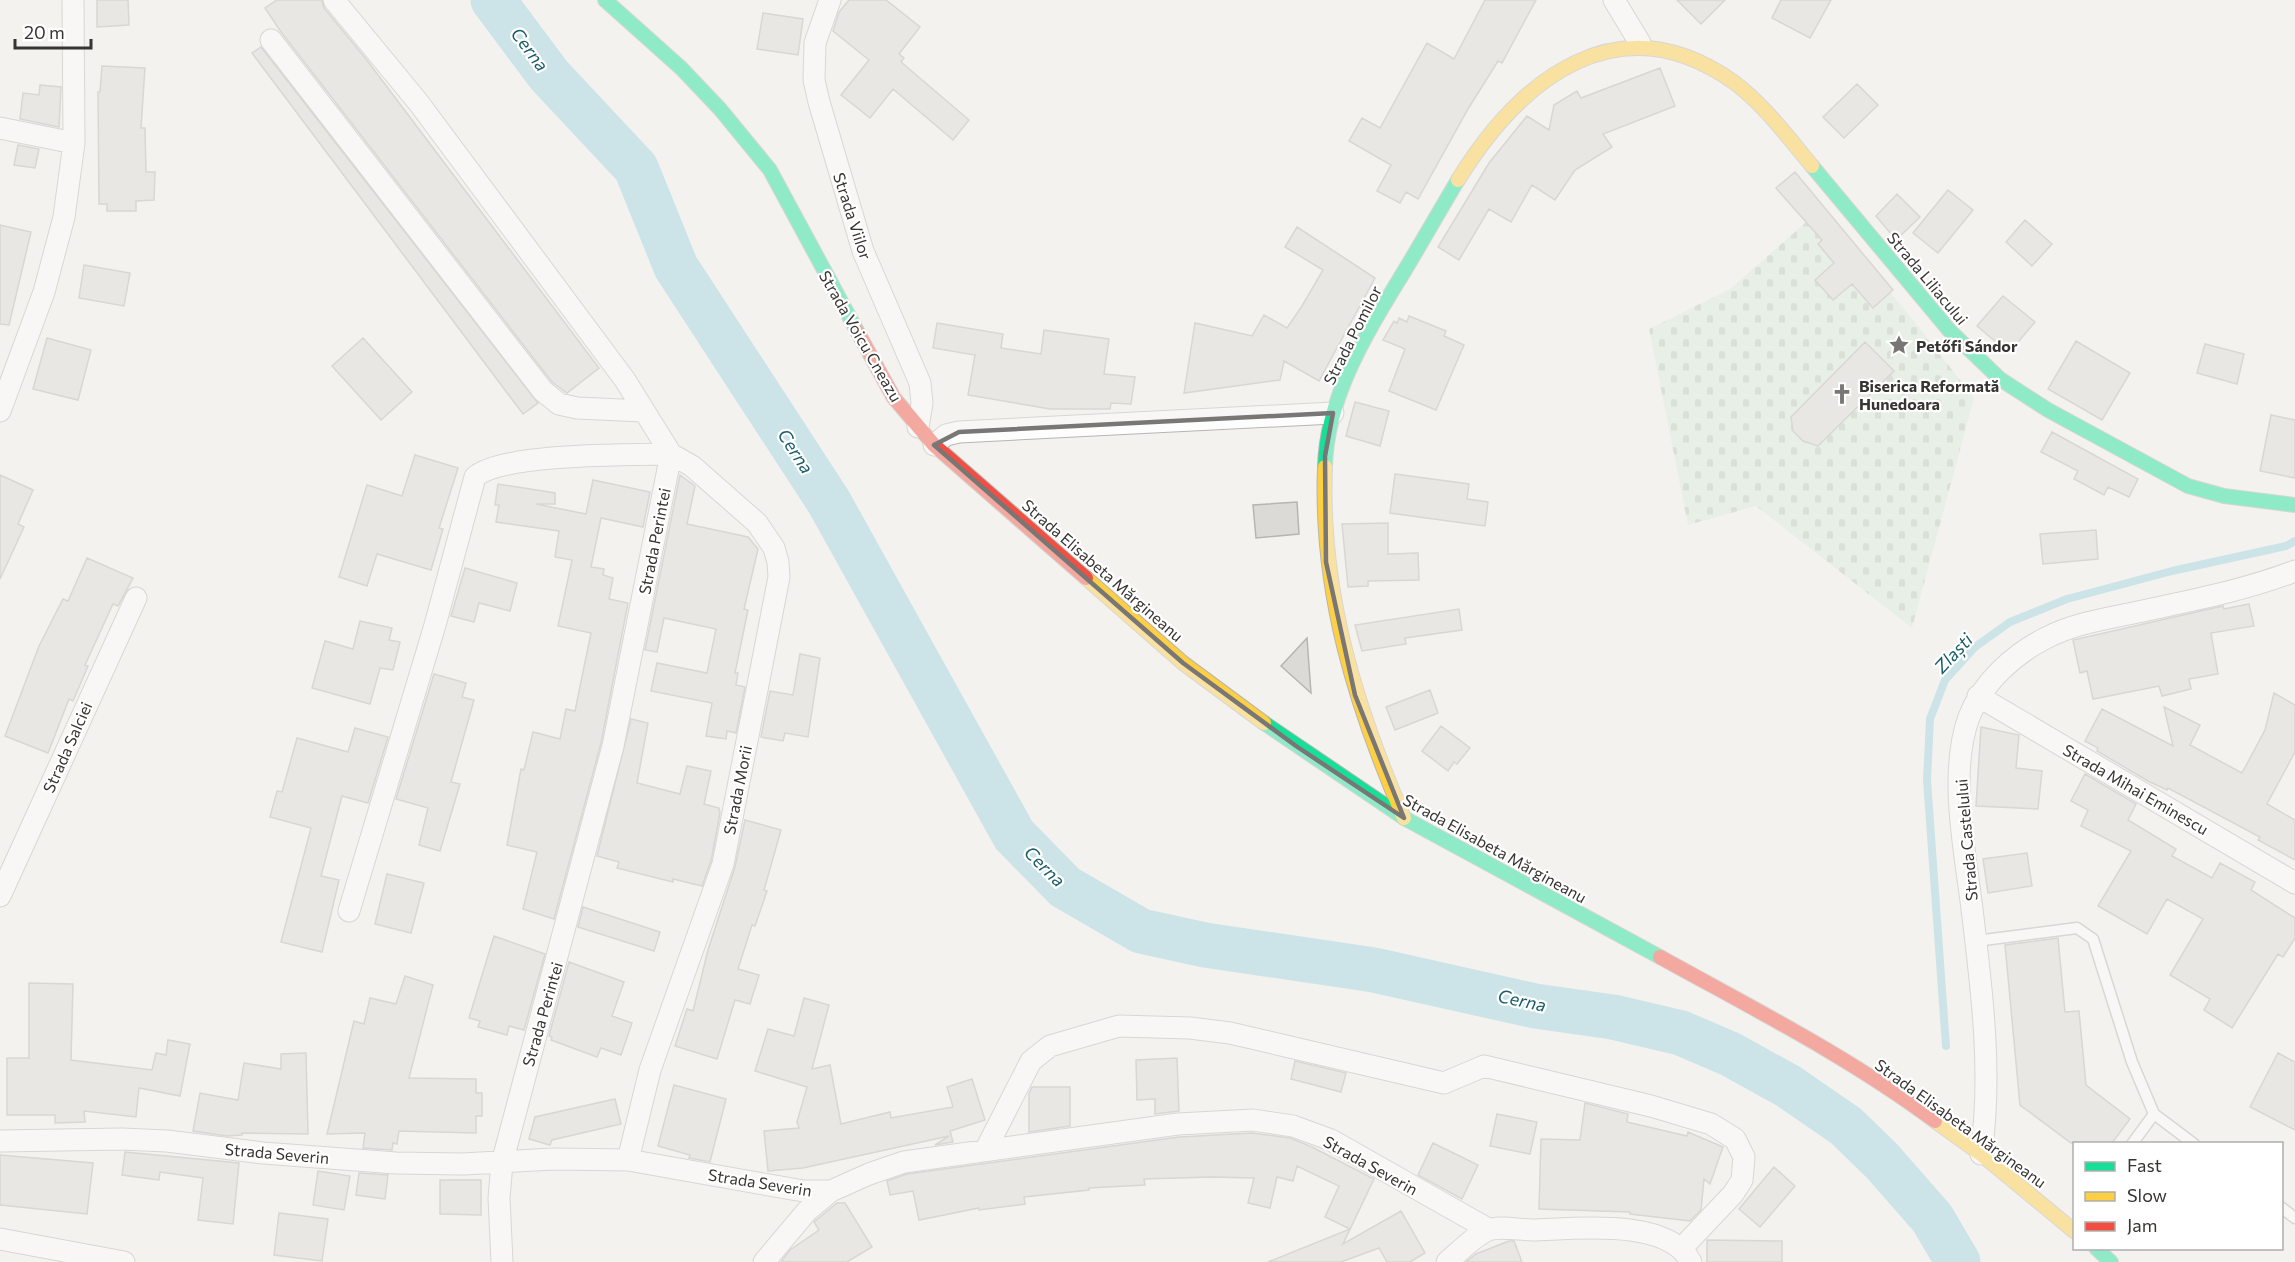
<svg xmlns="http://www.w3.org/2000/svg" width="2295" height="1262" viewBox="0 0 2295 1262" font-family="Commissioner,sans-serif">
  <defs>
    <pattern id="cemetery-stones" width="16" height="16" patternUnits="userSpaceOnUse" patternTransform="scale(1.5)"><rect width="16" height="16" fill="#d8ecdb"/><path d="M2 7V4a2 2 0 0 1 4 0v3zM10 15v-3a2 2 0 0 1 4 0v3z" fill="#bacbbc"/></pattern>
  </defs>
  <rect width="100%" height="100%" fill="#f4f2ef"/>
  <!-- cemetery -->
  <path fill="url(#cemetery-stones)" d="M1821,209L1918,326L1974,398L1912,628L1756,506L1688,525L1649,329L1730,289Z"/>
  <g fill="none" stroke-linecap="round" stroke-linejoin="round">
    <!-- stream -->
    <path stroke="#9cd3de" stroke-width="8" d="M1946,1046L1927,780L1930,719L1945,680L1975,647L2010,622L2067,599L2172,571L2286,546L2295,541"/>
    <!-- river -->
    <path stroke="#9cd3de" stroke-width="45" d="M493,0L549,75L636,168L676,267L829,502L1014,835L1065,887L1141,931L1205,945L1374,970L1535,1006L1613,1017L1681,1033L1730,1054L1788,1086L1846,1126L1882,1161L1932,1218L1958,1262"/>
  </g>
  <!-- building -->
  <path fill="#dbdad7" stroke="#b7b5b2" stroke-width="1.5" d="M97,0H128L129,25L97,27Z
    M277,0H322L324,8L366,59L599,368L567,393L552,382L281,32L265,8Z
    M849,0H886L920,27L899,54L904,58L901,62L969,120L953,140L893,89L870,118L841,95L869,60L833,31L839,12Z
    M1485,0H1536L1502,63L1498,61L1468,109L1418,199L1406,192L1400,203L1377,191L1391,165L1349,141L1362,118L1380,128L1427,43L1454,59Z
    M1677,0H1725L1701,24Z
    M1781,0H1831L1810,38L1772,18Z
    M763,13L803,19L798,55L757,49Z
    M261,47L538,403L523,414L252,53Z
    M102,66L145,68L141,128H145L146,172H155L154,200L136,201V211H107V204H99L98,92H100Z
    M1660,68L1675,106L1603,134L1612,147L1575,170L1555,200L1532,185L1511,222L1489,209L1459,260L1438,247L1489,163L1527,116L1549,130L1554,105L1577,91L1581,98Z
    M1857,84L1878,105L1844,138L1823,117Z
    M40,85L61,87L59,127L20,119L23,93L39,95Z
    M18,145L39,149L35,168L14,165Z
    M1795,172L1893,290L1873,308L1852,284L1833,300L1815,280L1834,263L1818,244L1822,240L1776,188Z
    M1948,190L1973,210L1938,253L1913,233Z
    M1897,194L1920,217L1896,240L1876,216Z
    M2025,220L2052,244L2032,266L2006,242Z
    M0,225L31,232L9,325L0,324Z
    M1297,227L1375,278L1319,381L1284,361L1280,380L1184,393L1195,323L1252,336L1264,315L1287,328L1302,306L1323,270L1285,247Z
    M84,265L130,273L124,306L79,298Z
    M2003,296L2035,322L2009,353L1977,326Z
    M1409,316L1446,331L1444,336L1464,345L1436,410L1389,391L1405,349L1383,340L1394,321L1397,323L1399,318L1407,322Z
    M937,323L1003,334L1001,348L1041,354L1044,330L1109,339L1104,374L1135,377L1131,404L1111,403L1110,409H1050L968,395L975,355L933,348Z
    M47,338L91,350L78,400L33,389Z
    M363,338L412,392L381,420L332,366Z
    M2076,341L2130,373L2102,420L2048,389Z
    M1865,342L1894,371L1818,446L1803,441L1793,431L1791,417Z
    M2205,344L2244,354L2237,384L2197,373Z
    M1355,402L1389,411L1380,446L1346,436Z
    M2271,415L2295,420V478L2260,471Z
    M2052,432L2138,479L2129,497L2108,487L2104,495L2074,479L2078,471L2041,452Z
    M415,455L458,468L439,528L443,529L431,570L377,554L367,586L339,577L367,485L402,496Z
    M1395,474L1469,484L1467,499L1488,502L1485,526L1390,513Z
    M0,475L33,490L18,524L24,527L0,579Z
    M680,475L695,486L687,524L748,537L758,549L744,609L748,610L735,673H738L736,685L745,687L736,733L727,731L726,739L706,736L712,703L651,691L657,663L707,673L716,629L664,618L657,652L645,650Z
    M593,480L650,492L643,527L601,518L591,567L604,569L603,575L613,578L609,599L628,603L601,743L554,919L523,909L537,852L507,845L521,769L524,770L533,732L560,739L566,709L575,711L591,633L558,626L572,560L555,557L559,531L496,522L499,505H495L498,484L555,493V504H536L586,514Z
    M1297,502L1299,534L1256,538L1253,505Z
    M1388,523V554L1418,553L1419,580L1368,581V586L1348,587L1342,524Z
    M2096,530L2098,559L2043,564L2040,534Z
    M87,558L133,578L118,606L113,604L85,665L88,666L73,701L69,699L48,753L5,736L39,646L63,599L68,601Z
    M465,568L517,583L510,611L479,603L474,622L451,616Z
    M2249,604L2254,626L2211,633L2218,674L2189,679L2191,689L2162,696L2159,686L2093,699L2087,671L2080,673L2073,640L2223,606L2224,609Z
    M1459,609L1462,630L1405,638L1406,644L1362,651L1355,625Z
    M360,621L392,628L389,640L400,642L393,670L380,668L370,704L312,688L325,641L353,649Z
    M1307,638L1311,693L1281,666Z
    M800,654L820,658L808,737L785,733L783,741L761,737L770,691L793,695Z
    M434,674L466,683L462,697L474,700L451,782L460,784L440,851L419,845L428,808L396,799Z
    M1430,690L1438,713L1395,730L1386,707Z
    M2274,693L2295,705V752L2267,804L2295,820V860L2258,840L2260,837L2168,788L2167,790L2148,781L2097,751L2098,748L2085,741L2102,709L2173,746L2164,707L2200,725L2190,745L2242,773L2265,730Z
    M631,719L648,723L637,783L680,794L687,766L711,771L704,804L719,808L720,813L711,861L702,886L673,879V882L617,868L619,862L597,856Z
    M1441,726L1470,748L1457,764L1454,762L1448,771L1422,751Z
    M1981,727L2019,735L2016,768L2042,771L2038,809L1976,806Z
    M355,728L388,737L368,803L342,796L321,876L339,880L322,952L281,942L311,828L270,817L277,791L282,792L297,738L348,752Z
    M2085,774L2136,804L2128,820L2176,849L2172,856L2212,878L2220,863L2255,882L2251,890L2295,918V938L2283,957L2278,954L2232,1028L2204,1010L2210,999L2170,975L2203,919L2167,899L2147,934L2098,906L2131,851L2081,826L2088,810L2071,801Z
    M745,820L781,830L764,890L767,891L755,926L752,925L738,969L759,975L750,1004L735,1000L717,1059L675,1046L687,1009L693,1011L708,950L735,867Z
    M2027,853L2032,886L1988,893L1983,859Z
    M387,874L424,883L411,933L375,924Z
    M583,907L660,932L654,951L578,927Z
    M494,936L545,954L524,1030L509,1026L507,1035L478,1027L480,1021L469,1018Z
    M2058,938L2065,1012L2079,1011L2086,1085L2130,1119L2112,1143H2071L2020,1105L2005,945Z
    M569,962L624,982L612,1016L632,1023L621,1055L601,1048L597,1057L551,1040L552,1037L549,1036Z
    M405,976L433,985L409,1078L476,1079V1093H482V1116H476V1133L399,1131L397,1144L393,1143L392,1150L363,1148L365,1133L327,1134L354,1021L364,1024L370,998L396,1004Z
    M29,983L73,984L71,1060L152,1070L156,1053L166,1055L168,1040L190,1044L180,1096L139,1088L136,1117L84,1111L85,1122L55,1123V1115H7V1058H29Z
    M804,998L829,1005L812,1069L830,1065L841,1124L890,1112L891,1118L953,1107L947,1087L972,1079L985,1120L950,1131L953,1142L935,1145L949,1136L803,1168L768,1171L764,1131L799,1128L797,1122L807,1087L755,1071L768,1029L794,1036Z
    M306,1053L308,1134L242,1133V1135L227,1136L193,1131L200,1093L238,1100L244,1063L281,1069V1054Z
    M2278,1053L2295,1062V1130L2250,1107Z
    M1177,1058L1179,1111L1155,1114V1099L1137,1100L1136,1060Z
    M1295,1061L1346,1073L1341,1092L1291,1079Z
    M674,1085L726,1099L710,1162L689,1158L690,1155L658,1146Z
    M1032,1087H1070V1126L1029,1132V1094Z
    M615,1099L621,1124L552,1140L550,1145L529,1139L535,1117Z
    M1585,1103L1628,1114L1627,1122L1687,1136L1688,1132L1723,1147L1710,1184L1704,1179L1701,1210L1690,1221L1630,1214V1212L1539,1209L1541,1139L1580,1140Z
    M1497,1114L1537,1122L1530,1154L1490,1146Z
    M1252,1133L1290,1138L1312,1147L1374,1179L1343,1244L1401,1211L1425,1253L1410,1262H1387L1379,1248L1341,1262H1268L1350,1229L1325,1217L1339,1186L1297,1166L1293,1181L1277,1177L1270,1208L1248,1203L1254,1178L1210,1177L1144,1179L1145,1185L1089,1188V1190L1024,1197L1025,1204L979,1210V1208L919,1220L913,1191L890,1195L887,1181L907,1174L1179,1137Z
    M1433,1143L1478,1165L1462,1199L1418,1175Z
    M125,1152L239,1163L233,1224L198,1220L203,1178L160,1172L159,1180L122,1175Z
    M0,1155L93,1163L87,1214L0,1205Z
    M1774,1167L1795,1186L1760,1227L1739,1209Z
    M318,1171L350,1176L344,1210L313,1205Z
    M359,1173L388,1175L385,1199L356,1195Z
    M440,1180H481V1215L440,1214Z
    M837,1203H845L872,1247L847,1262H781L790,1250L819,1230L814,1222Z
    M279,1213L328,1219L322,1261L274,1255Z
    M1707,1240L1782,1241V1262H1707Z
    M1509,1241H1514L1522,1262H1466L1476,1254Z"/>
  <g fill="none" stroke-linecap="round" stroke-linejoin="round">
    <!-- lane casing -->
    <g stroke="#b7b5b2" stroke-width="13">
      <path id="lane" d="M1976,941L2077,928L2093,939L2132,1062L2154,1114L2194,1144
        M2132,1144L2154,1114
        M2282,1208L2295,1218"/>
    </g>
    <!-- street casing -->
    <g stroke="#b7b5b2" stroke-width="23">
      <path id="street" d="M334,0L418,102L625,380L671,454L692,466L757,523L774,548L778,562L779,577L723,864L650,1070L628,1160
        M830,0L815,43L814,80L819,102L863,251L920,383L922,403L918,427
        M1614,0L1640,43
        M271,40L543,391L559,404L577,408L643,411
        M0,128L74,143
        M0,411L44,292L64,217L74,143L73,0
        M934,445L946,435L959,432L1333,413
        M1978,696L2295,883
        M0,896L136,598
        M349,911L435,625L475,477C501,453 632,455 671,454L613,746L502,1163L499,1198L502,1262
        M0,1141L122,1139L167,1141L263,1153L396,1163L463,1164L553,1159L628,1160L803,1191H831L869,1174L904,1162L1178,1124L1253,1120L1293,1126L1331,1140L1488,1229
        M986,1149L1031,1061L1050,1046L1119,1026L1190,1028L1230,1033L1444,1083L1484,1066L1651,1106L1711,1124L1735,1139L1744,1157L1742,1180L1733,1194L1681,1249
        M1981,1154C1993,1071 1981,984 1971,901C1964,846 1949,771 1969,717C1982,683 2014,654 2046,638C2073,624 2104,619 2133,613C2188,601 2243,591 2295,571
        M0,1239L124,1262
        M764,1262L807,1211L831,1191
        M1447,1262C1459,1252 1472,1238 1486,1231C1497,1225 1520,1230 1532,1230C1574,1229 1668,1217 1691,1262"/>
    </g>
    <!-- fast casing -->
    <g stroke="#b7b5b2" stroke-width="16">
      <path id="fast" d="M605,0L681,68L720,109L770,170L857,331
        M1812,166L1949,330L2000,379L2048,410L2188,486L2224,496L2295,505
        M1325,467C1327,394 1368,331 1405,270C1423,240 1440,210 1458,180
        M1264,723L1404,818L1660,957
        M2096,1248L2111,1262"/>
    </g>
    <!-- slow casing -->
    <g stroke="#b7b5b2" stroke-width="16">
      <path id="slow" d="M1458,180C1521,78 1619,0 1735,83C1765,106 1788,137 1812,166
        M1325,467C1320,591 1355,705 1404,818
        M1086,578L1183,663L1264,723
        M1935,1121L1981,1154L2074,1231"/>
    </g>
    <!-- jam casing -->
    <g stroke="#b7b5b2" stroke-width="16">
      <path id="jam" d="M857,331L894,398L934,445L1086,578
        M1660,957C1754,1009 1849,1057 1935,1121"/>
    </g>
    <!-- lane -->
    <use href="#lane" stroke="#fdfdfd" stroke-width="10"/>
    <!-- street -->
    <use href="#street" stroke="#fdfdfd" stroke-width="21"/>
    <!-- fast -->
    <use href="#fast" stroke="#16e098" stroke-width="14"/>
    <!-- slow -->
    <use href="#slow" stroke="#ffcf43" stroke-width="14"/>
    <!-- jam -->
    <use href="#jam" stroke="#f24e42" stroke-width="14"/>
  </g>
  <!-- marked area -->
  <path d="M0 0H2295V1262H0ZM1333,413L1325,456L1326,562L1355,695L1404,818L1296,746L1183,663L934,445L959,432Z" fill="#f4f2ef" fill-opacity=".55" fill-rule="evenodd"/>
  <path fill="none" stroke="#797775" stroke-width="4.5" stroke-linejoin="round" d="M1333,413L1325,456L1326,562L1355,695L1404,818L1296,746L1183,663L934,445L959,432Z"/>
  <!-- icons -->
  <defs>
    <g id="sight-bare" transform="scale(1.62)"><path d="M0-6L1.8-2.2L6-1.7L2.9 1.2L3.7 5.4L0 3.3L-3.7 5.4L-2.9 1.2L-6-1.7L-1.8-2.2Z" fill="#797775" stroke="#fff" stroke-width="2.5" paint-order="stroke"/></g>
    <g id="church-bare" transform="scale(1.62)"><path d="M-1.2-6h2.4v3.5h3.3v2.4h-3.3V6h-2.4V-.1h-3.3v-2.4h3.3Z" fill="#797775" stroke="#fff" stroke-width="2.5" paint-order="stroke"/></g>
  </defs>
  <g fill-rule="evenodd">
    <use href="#sight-bare" x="1899" y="345"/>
    <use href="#church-bare" x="1842" y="394"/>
  </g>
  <g text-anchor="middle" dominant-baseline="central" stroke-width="4.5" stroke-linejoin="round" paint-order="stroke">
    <!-- street labels -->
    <g font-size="16" fill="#373533" stroke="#fff">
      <text transform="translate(853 216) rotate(72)">Strada Viilor</text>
      <text transform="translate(1928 278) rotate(50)">Strada Liliacului</text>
      <text transform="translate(1352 335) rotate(-63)">Strada Pomilor</text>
      <text transform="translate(861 336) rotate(60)">Strada Voicu Cneazu</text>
      <text transform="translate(654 541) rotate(-79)">Strada Perintei</text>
      <text transform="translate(1103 570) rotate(41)">Strada Elisabeta Mărgineanu</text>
      <text transform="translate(67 747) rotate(-66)">Strada Salciei</text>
      <text transform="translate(2136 789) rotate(30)">Strada Mihai Eminescu</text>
      <text transform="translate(737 790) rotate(-79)">Strada Morii</text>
      <text transform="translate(1966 840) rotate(-95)">Strada Castelului</text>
      <text transform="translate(1495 848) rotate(29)">Strada Elisabeta Mărgineanu</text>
      <text transform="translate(542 1014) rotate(-74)">Strada Perintei</text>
      <text transform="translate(1961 1123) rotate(36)">Strada Elisabeta Mărgineanu</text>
      <text transform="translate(277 1153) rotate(5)">Strada Severin</text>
      <text transform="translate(1371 1165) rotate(29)">Strada Severin</text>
      <text transform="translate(760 1182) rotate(9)">Strada Severin</text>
    </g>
    <!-- poi labels -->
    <g font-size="16" font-weight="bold" fill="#373533" stroke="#fff" text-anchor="start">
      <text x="1916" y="345">Petőfi Sándor</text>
      <text x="1859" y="385">Biserica Reformată<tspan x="1859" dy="18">Hunedoara</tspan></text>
    </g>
    <!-- water labels -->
    <g font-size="18" font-style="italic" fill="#1a5d69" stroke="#fff">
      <text transform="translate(530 49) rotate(53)">Cerna</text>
      <text transform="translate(796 451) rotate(57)">Cerna</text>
      <text transform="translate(1953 653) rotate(-47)">Zlaști</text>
      <text transform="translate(1045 866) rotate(45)">Cerna</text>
      <text transform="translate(1522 1000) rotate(12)">Cerna</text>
    </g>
  </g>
  <!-- legend -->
  <rect x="2073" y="1142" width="210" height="108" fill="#ffffff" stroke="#afaead" stroke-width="1.5"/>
  <rect x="2085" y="1162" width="30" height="9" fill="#16e098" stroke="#afaead" stroke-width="1.5"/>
  <text x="2127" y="1172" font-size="18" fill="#373533">Fast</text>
  <rect x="2085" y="1192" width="30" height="9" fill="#ffcf43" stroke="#afaead" stroke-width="1.5"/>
  <text x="2127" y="1202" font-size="18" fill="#373533">Slow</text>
  <rect x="2085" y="1222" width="30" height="9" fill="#f24e42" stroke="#afaead" stroke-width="1.5"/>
  <text x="2127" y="1232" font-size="18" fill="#373533">Jam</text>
  <!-- scale -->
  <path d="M15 39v9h76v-9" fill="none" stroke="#373533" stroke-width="3"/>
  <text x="24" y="39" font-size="18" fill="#373533" stroke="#ffffff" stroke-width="4.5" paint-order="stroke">20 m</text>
</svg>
